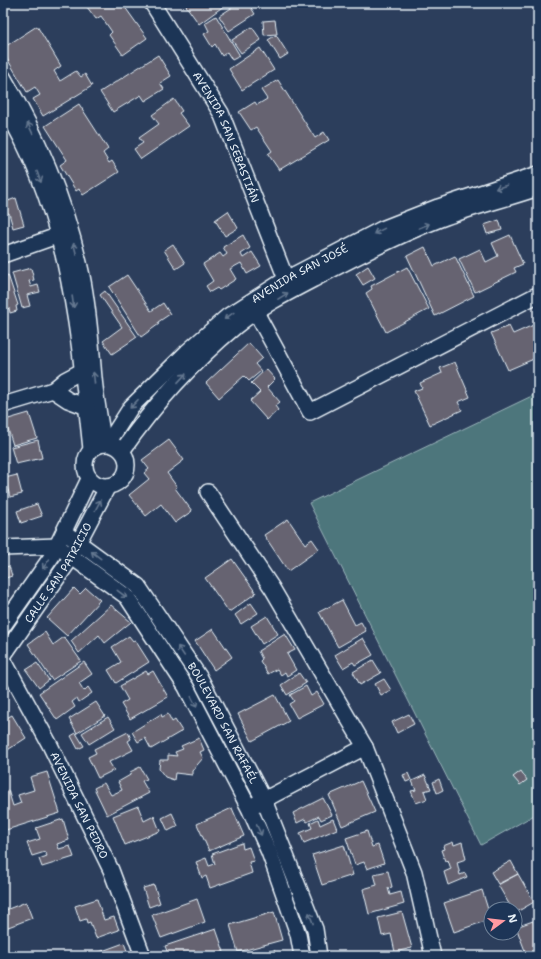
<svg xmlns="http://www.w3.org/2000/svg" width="541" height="959" viewBox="0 0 541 959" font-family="'Shantell Sans',sans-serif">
  <rect width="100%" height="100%" fill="#2c3e5c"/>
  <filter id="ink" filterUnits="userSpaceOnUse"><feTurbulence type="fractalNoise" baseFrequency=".025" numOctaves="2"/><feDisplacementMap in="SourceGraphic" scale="8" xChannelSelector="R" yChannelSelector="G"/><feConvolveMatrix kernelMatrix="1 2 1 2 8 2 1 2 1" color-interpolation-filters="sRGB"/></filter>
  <g filter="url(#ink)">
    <!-- green -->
    <path fill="#4d767b" stroke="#9ab4ba" d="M538,393V813L481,845L309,503Z"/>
    <!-- building -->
    <path fill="#666471" stroke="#e8f1f8" d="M84,3H122L147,38L123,55L109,35L112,32L101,16L96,19Z
      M184,3H228L199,24Z
      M239,3H248L255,14L229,31L219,16Z
      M216,16L240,56L232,60L227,52L222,56L215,44L212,47L204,34L209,31L205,23Z
      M275,20L277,34L264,35L263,21Z
      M37,26L61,66L54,71L60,81L76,71L81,77L85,74L92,86L43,116L33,99L40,95L35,87L27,92L3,52V48Z
      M252,27L261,40L241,53L232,40Z
      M276,35L288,54L280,59L268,40Z
      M260,48L274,70L242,90L229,69Z
      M158,55L171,76L160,83L164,89L145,101L141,95L113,112L100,92Z
      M278,80L315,138L324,132L329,140L279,170L268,154L272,151L256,127L251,130L239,112L255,102L257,105L267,99L261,90Z
      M174,99L182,111L179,113L189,126L141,159L134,149L143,143L139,138L159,124L152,115Z
      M79,104L108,149L103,153L109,163L112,161L119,172L83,195L79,189L76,191L60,165L67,160L45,126Z
      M4,188L8,201L16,198L24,225L13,228L9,213L3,215Z
      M228,211L238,228L225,236L215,220Z
      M499,220L502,230L487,234L484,225Z
      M243,235L250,248L241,254L243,258L252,252L261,266L247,274L241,263L230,269L236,279L219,290L217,288L210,292L206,286L213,281L203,264L220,253L223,257L227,254L223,247Z
      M510,235L523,264L514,268L516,272L475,292L459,259L480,249L486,262L498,256L492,243Z
      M173,244L185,263L176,269L164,250Z
      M425,247L434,266L455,256L474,296L435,316L407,256Z
      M368,266L375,278L363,285L356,274Z
      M407,267L429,309L386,332L366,293L372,289L371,286Z
      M31,268L34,280L29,281L31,287L38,285L40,292L27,295L30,306L22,308L12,273Z
      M8,275L18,305L16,306L17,311L10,313L9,308L3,310V277Z
      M127,275L151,311L163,303L170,314L158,322L159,324L141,337L109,287Z
      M105,291L137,337L112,354L103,341L122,327L100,295Z
      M538,323V363L536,358L508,370L491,333L509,326L513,334Z
      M249,343L262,358L255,364L261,371L249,381L244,376L219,398L206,383Z
      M455,362L470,397L458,402L462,410L430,425L414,391L422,388L420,383L442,373L440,368Z
      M266,369L275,379L267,387L280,402L275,406L278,410L267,420L250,401L260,392L251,383Z
      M29,413L37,438L13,445L5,420Z
      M38,440L42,458L16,464L11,447Z
      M169,440L184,460L167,473L177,487L175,488L192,511L175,523L161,504L146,516L129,495L149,479L144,473L149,469L142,460Z
      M17,475L22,494L10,497L5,478Z
      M37,504L42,516L21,523L17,511Z
      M288,519L305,544L312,539L319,549L288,571L264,535Z
      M232,559L256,593L229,612L205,578Z
      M9,566L12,576L3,579V568Z
      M74,588L80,594L86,588L100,600L67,636L47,618Z
      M342,600L355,625L361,622L366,631L338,647L319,612Z
      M251,603L258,613L241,624L235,615Z
      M111,605L131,622L105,643L99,635L79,653L71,641Z
      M267,616L278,634L262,644L251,626Z
      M213,629L232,657L214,670L195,641Z
      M45,632L53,645L64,637L81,661L52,680L28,644Z
      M285,634L295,650L287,654L296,670L287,676L285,672L281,675L277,669L268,674L260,661L262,659L258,651Z
      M129,636L133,641L135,640L149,662L116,683L108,670L121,662L112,647Z
      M363,638L373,655L355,665L353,662L343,668L335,655Z
      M373,660L381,673L360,685L353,672Z
      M84,662L92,674L79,683L84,691L88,687L92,693L79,702L77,698L72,702L75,707L57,720L39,693Z
      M37,663L49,680L39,688L26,670Z
      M146,671L148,674L153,671L168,697L130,719L121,704L128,700L120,686Z
      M299,673L306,683L287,695L281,685Z
      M384,679L391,690L381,695L375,684Z
      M306,686L311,696L317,692L324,704L297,718L289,704L294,701L290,695Z
      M275,695L289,721L252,741L238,714Z
      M96,702L105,716L77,733L69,719Z
      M161,714L162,717L168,714L172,722L175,720L182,731L151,749L145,738L138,742L132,732Z
      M409,714L414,724L397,733L392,722Z
      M12,715L26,738L3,753V720Z
      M108,717L115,728L89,744L82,733Z
      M128,732L131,739L128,741L133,750L109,762L114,770L98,778L88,757L96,753L94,749Z
      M76,733L84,746L78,749L71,736Z
      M199,738L204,750L200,752L203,758L192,771V775L175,773L174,780L165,777L159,769L160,760H168V755L177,756L175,752L183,749L181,746Z
      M140,767L147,779L142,781L149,793L107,815L94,788L104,783L111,795L122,790L118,782L132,774L130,772Z
      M521,771L527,780L520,785L513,777Z
      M47,772L60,813L6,830L3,820V792L8,790L13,806L21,803L18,795L34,790L30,777Z
      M408,773L411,780L406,782L403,775Z
      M425,775L431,789L424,791L427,799L416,803L411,791L416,790L412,781Z
      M439,779L443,790L437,793L433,782Z
      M361,781L375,812L342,826L329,795Z
      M323,798L332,815L321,820L319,816L307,822L305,819L297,823L293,813Z
      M138,806L144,821L154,816L160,831L125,845L113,816Z
      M232,808L244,836L209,851L197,824Z
      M172,813L178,826L168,831L162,818Z
      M63,819L69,840L57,844L59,849L70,846L74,857L42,867L39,859L47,856L45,852L32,856L27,843L40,839L36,828Z
      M318,819L320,825L333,819L337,829L304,843L300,833L312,828L310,823Z
      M367,831L372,847L378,845L384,863L367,869L364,862L355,865L346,838Z
      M453,842L454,845L462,842L466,859L457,862L460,875L465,873L467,877L448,885L444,872L451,869L448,860L445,861L441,850L444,849L443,846Z
      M242,843L243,849L249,847L254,861L249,862L252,873L210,888L206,876L202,878L196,862L206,858L209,866L215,864L212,854Z
      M344,845L353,875L322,885L312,855Z
      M511,861L518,874L498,884L491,872Z
      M388,871L392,887L388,888L390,895L401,892L404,904L369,914L363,889L377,885L374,874Z
      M518,874L534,902L515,913V909H512L498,885Z
      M154,885L160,903L149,907L143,888Z
      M482,890L491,919L454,932L444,903Z
      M97,899L104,920L114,917L119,930L96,938L90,922L87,923L86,919L80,921L75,906Z
      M197,899L205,922L161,938L152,915Z
      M26,902L32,918L3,929V911Z
      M274,912L282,940L238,952L230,925Z
      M402,912L412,948L395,952L391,934L382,936L378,918Z
      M533,921L538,933V953L527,956L516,927Z
      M216,929L224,952L213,956H169L165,946Z
      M124,943L129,956H95L94,954Z
      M274,950L275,956H250Z"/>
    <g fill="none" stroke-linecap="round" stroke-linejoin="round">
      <!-- minor casing -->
      <g stroke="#e8f1f8" stroke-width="18">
        <g id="minor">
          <path id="s1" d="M152,3L221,113L286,279"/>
          <path d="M3,77C40,139 67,206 82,276C89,310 91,344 94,378C96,400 100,422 104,444"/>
          <path d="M3,105C69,212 78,327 91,449"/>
          <path d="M3,255L68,232"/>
          <path d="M252,305L310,412L535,296"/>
          <path d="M53,390L68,400L87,407"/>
          <path d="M3,405L53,390L65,380L82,371"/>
          <path id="s2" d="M108,443L131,407L187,352L228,316L286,279L382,229L438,207L538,174"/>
          <circle cx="106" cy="465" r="21"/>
          <path d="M122,451C154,405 193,362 236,326C258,308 289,292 314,279C355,257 396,236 440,219C472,207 506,199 538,188"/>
          <path d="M208,492L272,588L365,747L414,872L433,956"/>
          <path id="s3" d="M64,532L138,586L200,678L264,800L315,929L319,956"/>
          <path d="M3,548L57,546L127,597L186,687L249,808L269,852L298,934L302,956"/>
          <path d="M3,626L52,556L89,479"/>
          <path id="s4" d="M3,656L67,564L108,486"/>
          <path id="s5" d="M3,659L50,745L111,870L143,956"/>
          <path d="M256,804L365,747"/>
        </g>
      </g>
      <!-- minor -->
      <use href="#minor" stroke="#1d3557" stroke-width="15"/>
    </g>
    <!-- one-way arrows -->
    <defs><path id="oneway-shaft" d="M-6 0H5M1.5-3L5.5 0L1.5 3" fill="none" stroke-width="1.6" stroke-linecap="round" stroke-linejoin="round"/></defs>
    <g stroke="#64778f">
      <use href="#oneway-shaft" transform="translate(30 128) rotate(-115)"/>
      <use href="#oneway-shaft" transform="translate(39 177) rotate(70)"/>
      <use href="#oneway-shaft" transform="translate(501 187) rotate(162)"/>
      <use href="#oneway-shaft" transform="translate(424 226) rotate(-22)"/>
      <use href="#oneway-shaft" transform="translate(379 231) rotate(154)"/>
      <use href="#oneway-shaft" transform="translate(75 249) rotate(-104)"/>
      <use href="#oneway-shaft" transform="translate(283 296) rotate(-32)"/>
      <use href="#oneway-shaft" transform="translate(73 302) rotate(82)"/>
      <use href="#oneway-shaft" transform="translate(229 316) rotate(144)"/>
      <use href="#oneway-shaft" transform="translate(94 378) rotate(-96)"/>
      <use href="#oneway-shaft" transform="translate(182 378) rotate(-47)"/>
      <use href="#oneway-shaft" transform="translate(134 404) rotate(133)"/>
      <use href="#oneway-shaft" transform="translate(98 505) rotate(-62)"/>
      <use href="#oneway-shaft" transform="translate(96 555) rotate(-143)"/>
      <use href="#oneway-shaft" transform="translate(46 564) rotate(125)"/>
      <use href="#oneway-shaft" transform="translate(122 594) rotate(37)"/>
      <use href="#oneway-shaft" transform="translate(181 651) rotate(-124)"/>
      <use href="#oneway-shaft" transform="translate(194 702) rotate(63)"/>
      <use href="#oneway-shaft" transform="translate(259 830) rotate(65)"/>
      <use href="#oneway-shaft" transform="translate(311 918) rotate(-111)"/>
    </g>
  </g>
  <g text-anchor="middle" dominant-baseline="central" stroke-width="3.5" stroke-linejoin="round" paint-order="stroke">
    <!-- street labels -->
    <g font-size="11" fill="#e8f1f8" stroke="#1d3557">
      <text stroke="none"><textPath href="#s1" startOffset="154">AVENIDA SAN SEBASTIÁN</textPath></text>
      <text stroke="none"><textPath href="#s2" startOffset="259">AVENIDA SAN JOSÉ</textPath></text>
      <text stroke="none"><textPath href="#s4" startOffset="100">CALLE SAN PATRICIO</textPath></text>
      <text stroke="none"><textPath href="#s3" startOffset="253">BOULEVARD SAN RAFAÉL</textPath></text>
      <text stroke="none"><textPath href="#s5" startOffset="165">AVENIDA SAN PEDRO</textPath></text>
    </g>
  </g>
  <!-- margin -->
  <rect width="541" height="959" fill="none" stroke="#1d3557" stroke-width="16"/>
  <rect x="8" y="8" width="525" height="943" fill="none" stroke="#e8f1f8" stroke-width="1.5" filter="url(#ink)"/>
  <!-- north arrow -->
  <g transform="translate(503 921) rotate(75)"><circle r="19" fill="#1d3557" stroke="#6e8097"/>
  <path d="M0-3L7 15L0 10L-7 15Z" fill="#ff9aa2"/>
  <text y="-6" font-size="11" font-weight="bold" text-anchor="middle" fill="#e8f1f8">N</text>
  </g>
</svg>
